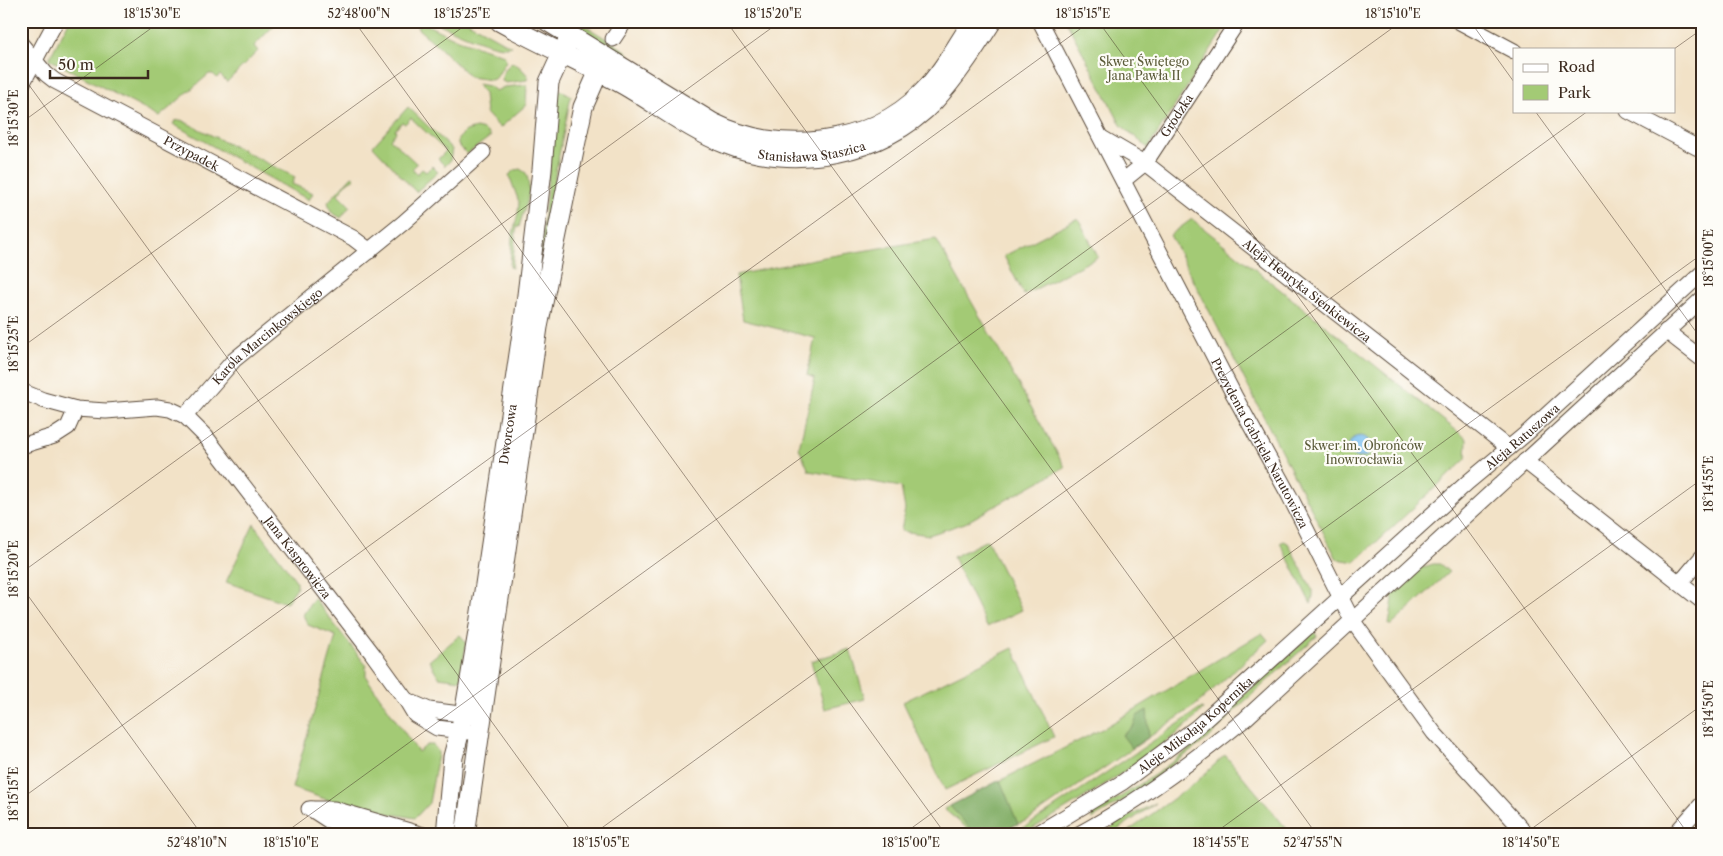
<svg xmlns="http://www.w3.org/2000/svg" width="1723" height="856" viewBox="0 0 1723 856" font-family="'Libre Caslon Text',serif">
  <rect width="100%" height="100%" fill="#fdfcf7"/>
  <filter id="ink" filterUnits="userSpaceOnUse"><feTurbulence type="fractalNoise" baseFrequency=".02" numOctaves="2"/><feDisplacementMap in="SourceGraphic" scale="10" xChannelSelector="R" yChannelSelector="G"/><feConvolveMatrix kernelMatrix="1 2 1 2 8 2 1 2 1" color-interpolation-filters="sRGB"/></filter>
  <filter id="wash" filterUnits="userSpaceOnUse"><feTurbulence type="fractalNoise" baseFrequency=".0096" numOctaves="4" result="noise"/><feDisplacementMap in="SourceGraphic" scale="20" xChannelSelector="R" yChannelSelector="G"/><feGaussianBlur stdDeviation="1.12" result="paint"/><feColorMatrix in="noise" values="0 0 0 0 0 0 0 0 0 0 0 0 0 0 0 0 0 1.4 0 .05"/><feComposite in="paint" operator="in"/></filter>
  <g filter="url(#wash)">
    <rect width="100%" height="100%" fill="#f2e2c7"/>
    <!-- green -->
    <path fill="#a3ca75" stroke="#6f7a4a" d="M69,21H278L254,46L258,51L227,82L220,75L217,78L213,74H209L159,117L49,59Z
      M433,21H466L511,46C497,52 448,28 433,21Z
      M561,21H577L626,51L630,56L629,62Z
      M1066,21H1229L1148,148L1121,125Z
      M421,22L458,40L504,55L506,60L505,63L496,78L491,80L470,77L437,45L417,28Z
      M512,63C518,64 524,71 528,76L527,80L506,83L502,81C501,75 507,65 512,63Z
      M477,84L489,86L496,91L504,87L527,85L526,105L500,128L486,113L484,94Z
      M558,89L571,96L556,170L550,206L549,231L536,290Z
      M408,107L452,149L450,161L445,166L438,159L446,151L411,118L405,124L402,122L395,130L396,132L390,139L417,164L412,169L417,174L422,169L426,172L432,166L438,172L416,192L373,146Z
      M181,120L295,177L292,184L313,193L309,200L173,124L175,121Z
      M476,128L484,130L491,136L467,154L458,145V139L466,131Z
      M520,169L526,173C534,195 524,207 519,227H517L516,232L512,268L510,267L512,237L518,213L519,202L509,175L515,170Z
      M352,176L355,178L348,182L338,194L350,206L341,218L331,212L328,202Z
      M1078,218L1098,257L1024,295L1004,256Z
      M1192,219L1467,439L1466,459L1355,562L1337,559L1170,235Z
      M936,239L1065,467L965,523L929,535L901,531L905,509L901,487L809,471L799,448L815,378L807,375L815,338L743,320L736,275L819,258Z
      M254,524L297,582V587L286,603L226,582Z
      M987,540L1022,610L987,627L953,557Z
      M1284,541L1288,543L1313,591V597L1311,604L1280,543Z
      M1433,564H1440L1449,572L1392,625H1389L1393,599L1391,595L1418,569Z
      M314,598L366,665V677L418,752L427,745H433L438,751V755L429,803L415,818L369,810L364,812L292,788L336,636L308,625L303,615Z
      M1314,632L1317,636L1235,710L1210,737L1127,798L1092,819V815L1156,774L1199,742L1213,728L1235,703Z
      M1262,633L1268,640L1196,705L1028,820L989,835H975L944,809L1104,728Z
      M460,635L466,642L461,680L439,677L429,661Z
      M1013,648L1054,737L945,790L903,702Z
      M850,649L865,699L825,709L811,661Z
      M1202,708L1203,709C1188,727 1169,740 1150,753C1111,782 1069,807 1027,832L1021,835H1008L1027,826Z
      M1225,755L1292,835H1123L1195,783Z
      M1156,803L1110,835H1108L1115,823Z"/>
    <!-- forest -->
    <path fill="#82ae66" stroke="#5e6c42" d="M1147,710L1149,737L1132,748L1122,735L1133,727L1137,716Z
      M1000,780L1018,824L989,835H976L950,806Z"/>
    <!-- water -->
    <path fill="#79bff1" stroke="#5a7488" d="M1349 447a11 11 0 1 1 22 0a11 11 0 1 1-22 0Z"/>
  </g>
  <g filter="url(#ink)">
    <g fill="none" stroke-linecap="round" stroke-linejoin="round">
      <!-- minor casing -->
      <g stroke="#564637" stroke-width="17">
        <g id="minor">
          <path id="s1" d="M1040,21L1234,395L1289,495L1352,620L1434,733L1527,835"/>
          <path d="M1458,21L1514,51"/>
          <path d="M613,39L625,21"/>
          <path id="s2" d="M21,44L46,74L55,81L353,238L370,251"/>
          <path d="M21,86L56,21"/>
          <path d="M1628,111L1702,150"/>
          <path id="s3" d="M1102,138L1145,163L1509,448"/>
          <path id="s4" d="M1124,180L1145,163L1238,21"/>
          <path d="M1666,331L1702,359"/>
          <path id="s5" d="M21,391L43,400L76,409L106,411L157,407L170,409L185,416L206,437L372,653L406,700L415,715L437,728L479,733"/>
          <path id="s6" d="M185,416L234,360L403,223L483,152"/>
          <path d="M21,446L54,436L68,427L76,409"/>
          <path d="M1525,461L1702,601"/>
          <path d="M1680,583L1702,557"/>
          <path d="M406,700L429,710L475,716"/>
          <path d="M309,809H334L423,835"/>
          <path d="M311,809L328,820L372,835"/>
          <path id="s7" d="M1035,835L1123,782L1197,727L1468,482L1528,432L1702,273"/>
          <path d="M1077,835C1137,803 1192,762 1245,719L1702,299"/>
          <path d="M1674,835L1702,804"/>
        </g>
      </g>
      <!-- major casing -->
      <g stroke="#564637" stroke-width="21">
        <g id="major">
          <path id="s8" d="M499,21C540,44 583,62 624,85C657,104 690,130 726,144C793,171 884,154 934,101C956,77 974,49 992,21"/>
          <path d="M547,21L713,123C779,156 869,147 922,93C943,72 957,45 973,21"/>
          <path id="s9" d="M446,835L453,757L464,715L478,632L524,320L542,170L549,82L570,36"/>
          <path d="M465,835L538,327L583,107L605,57"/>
        </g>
      </g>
      <!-- minor -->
      <use href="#minor" stroke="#fff" stroke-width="15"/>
      <!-- major -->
      <use href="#major" stroke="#fff" stroke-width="19"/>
    </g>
  </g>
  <!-- ticks -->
  <path fill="none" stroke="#3b2a1e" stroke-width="1" stroke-opacity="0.45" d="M354,21L946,835M726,21L1317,835M1098,21L1689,835M1470,21L1514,82M1674,49L1702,29M21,74L574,835M1535,111L1702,340M21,123L161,21M21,348L471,21M21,573L781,21M21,586L202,835M21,799L1091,21M282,835L1402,21M592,835L1588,111M902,835L1702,254M1212,835L1702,479M1523,835L1702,705"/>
  <g text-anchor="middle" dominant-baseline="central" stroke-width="4.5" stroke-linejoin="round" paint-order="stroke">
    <!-- park labels -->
    <g font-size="12" fill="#5a5a38" stroke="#fdfcf7">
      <text x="1144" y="61">Skwer Świętego<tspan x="1144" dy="14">Jana Pawła II</tspan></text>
      <text x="1364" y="445">Skwer im. Obrońców<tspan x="1364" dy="14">Inowrocławia</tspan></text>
    </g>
    <!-- street labels -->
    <g font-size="12" fill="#3b2a1e" stroke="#fdfcf7">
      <text stroke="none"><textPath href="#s4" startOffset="84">Grodzka</textPath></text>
      <text stroke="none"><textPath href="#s8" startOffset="346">Stanisława Staszica</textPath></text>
      <text stroke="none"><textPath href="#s2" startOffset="205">Przypadek</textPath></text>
      <text stroke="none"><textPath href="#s3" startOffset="256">Aleja Henryka Sienkiewicza</textPath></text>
      <text stroke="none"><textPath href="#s6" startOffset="115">Karola Marcinkowskiego</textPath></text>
      <text stroke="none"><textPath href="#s9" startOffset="406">Dworcowa</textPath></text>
      <text stroke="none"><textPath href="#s7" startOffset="631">Aleja Ratuszowa</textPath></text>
      <text stroke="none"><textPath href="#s1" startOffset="476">Prezydenta Gabriela Narutowicza</textPath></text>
      <text stroke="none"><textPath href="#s5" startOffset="350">Jana Kasprowicza</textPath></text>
      <text stroke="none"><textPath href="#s7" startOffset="195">Aleje Mikołaja Kopernika</textPath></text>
    </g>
  </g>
  <!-- margin -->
  <rect width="1723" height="856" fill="none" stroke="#fdfcf7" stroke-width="55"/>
  <!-- legend -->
  <rect x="1513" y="48" width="162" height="65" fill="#fdfcf7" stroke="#afa8a0"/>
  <rect x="1523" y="64" width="25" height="8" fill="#ffffff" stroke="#afa8a0"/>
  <text x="1558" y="72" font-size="15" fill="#3b2a1e">Road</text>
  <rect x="1523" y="85" width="25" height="15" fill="#a3ca75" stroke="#afa8a0"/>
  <text x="1558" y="98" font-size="15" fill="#3b2a1e">Park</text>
  <!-- scale -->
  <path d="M50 70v8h98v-8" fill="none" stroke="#3b2a1e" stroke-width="2.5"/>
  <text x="58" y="70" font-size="15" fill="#3b2a1e" stroke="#fdfcf7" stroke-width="4" paint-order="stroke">50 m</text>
  <rect x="28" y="28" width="1668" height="800" fill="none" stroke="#3b2a1e" stroke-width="2"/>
  <g font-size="12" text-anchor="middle" fill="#3b2a1e">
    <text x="152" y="18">18°15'30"E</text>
    <text x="359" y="18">52°48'00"N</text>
    <text x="462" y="18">18°15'25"E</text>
    <text x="773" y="18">18°15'20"E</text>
    <text x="1083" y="18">18°15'15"E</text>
    <text x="1393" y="18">18°15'10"E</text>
    <text transform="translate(14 118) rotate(-90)" y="4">18°15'30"E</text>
    <text transform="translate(1709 258) rotate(-90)" y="4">18°15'00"E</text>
    <text transform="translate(14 344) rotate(-90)" y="4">18°15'25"E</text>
    <text transform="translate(1709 484) rotate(-90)" y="4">18°14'55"E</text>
    <text transform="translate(14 569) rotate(-90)" y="4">18°15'20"E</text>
    <text transform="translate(1709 709) rotate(-90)" y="4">18°14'50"E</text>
    <text transform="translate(14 794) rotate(-90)" y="4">18°15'15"E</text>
    <text x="197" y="847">52°48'10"N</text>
    <text x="291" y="847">18°15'10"E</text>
    <text x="601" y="847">18°15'05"E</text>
    <text x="911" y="847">18°15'00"E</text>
    <text x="1221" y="847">18°14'55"E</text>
    <text x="1313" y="847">52°47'55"N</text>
    <text x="1531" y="847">18°14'50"E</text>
  </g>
</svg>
